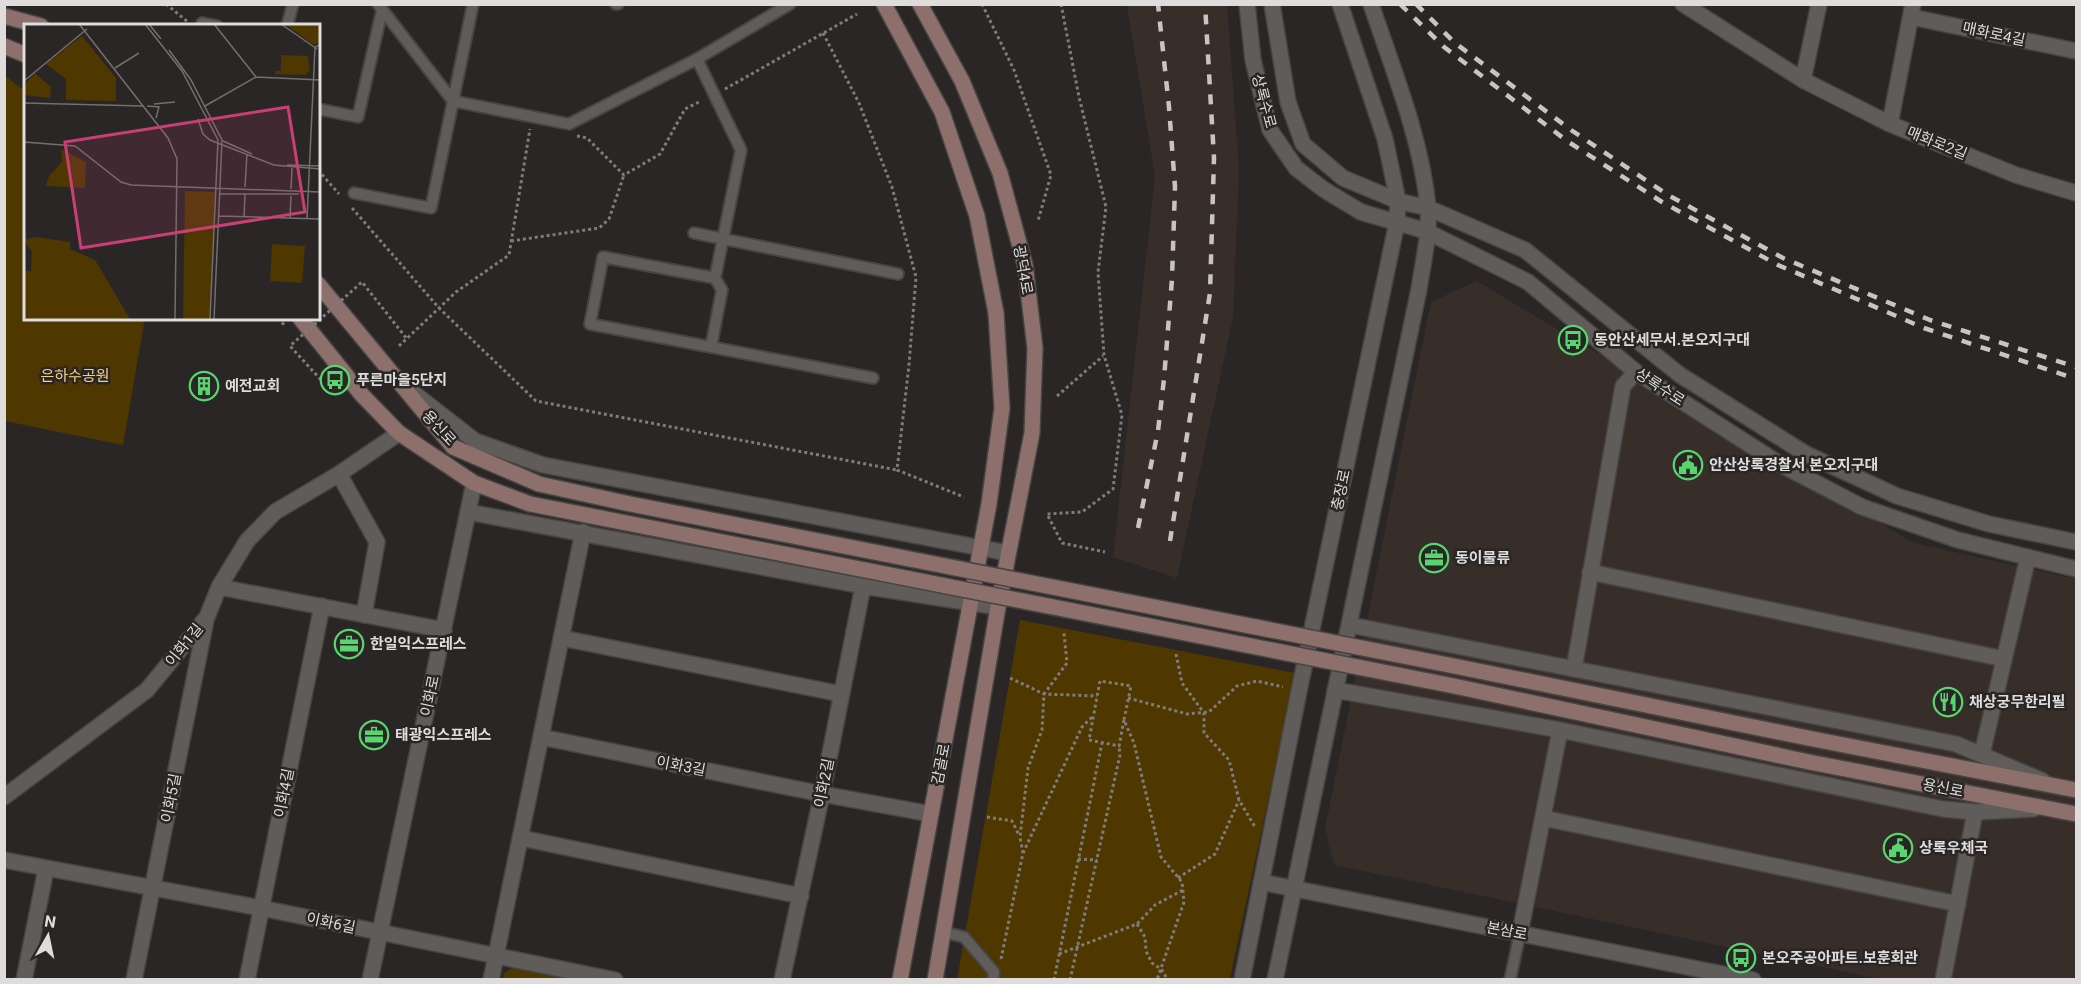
<svg xmlns="http://www.w3.org/2000/svg" width="2081" height="984" viewBox="0 0 2081 984" font-family="Roboto,'Noto Sans KR',sans-serif">
  <rect width="100%" height="100%" fill="#292625"/>
  <!-- built -->
  <path fill="#372e2a" d="M1127,5H1227L1239,170L1233,317L1177,578L1113,557L1155,177Z
    M1477,281L1914,543L2076,579V979H1880L1334,865L1325,828L1431,302Z"/>
  <!-- green -->
  <path fill="#4e3800" d="M4,75L25,91L26,318H145L123,445L5,421Z
    M1020,620L1295,673L1230,979L957,980Z
    M512,968L575,979H503L504,973Z"/>
  <g fill="none" stroke-linecap="round" stroke-linejoin="round">
    <!-- service casing -->
    <g stroke="#474444" stroke-width="14">
      <path id="service" d="M378,4L453,101L569,124L697,59L790,4
        M616,4H618
        M202,23L217,26
        M287,26L293,4
        M697,59L741,150L715,278L722,290L711,347
        M318,109L358,117L382,10
        M354,193L431,208L473,4
        M694,233L898,274
        M715,278L603,257L590,324L873,378
        M943,932L964,937L994,972L993,980
        M1510,980L1520,933"/>
    </g>
    <!-- minor casing -->
    <g stroke="#474444" stroke-width="18">
      <path id="minor" d="M1683,4L1803,80L1890,124L2016,175L2076,193
        M1911,17L2076,51
        M1803,80L1819,4
        M1890,124L1913,4
        M411,391L475,441L543,465L1008,553
        M339,474L377,542L364,615
        M468,512L863,586L998,607
        M1590,572L2004,659
        M219,587L444,630
        M562,638L841,694
        M541,737L822,794L931,814
        M4,797L147,690L207,617L219,587L247,541L275,512L339,474L399,433
        M1543,818L1958,904
        M521,838L801,896
        M4,860L261,908L615,980
        M24,980L46,869
        M134,980L206,620
        M247,980L322,606
        M370,980L474,483
        M491,980L583,532
        M782,980L822,794L863,586"/>
    </g>
    <!-- tertiary casing -->
    <g stroke="#474444" stroke-width="18">
      <path id="tertiary" d="M1247,4L1253,60L1270,130L1296,168L1323,189L1361,212L1426,231L1528,282L1636,372L1778,463L1862,507L1958,540L2076,569
        M1272,4L1288,102L1303,144L1343,178L1398,201L1428,208L1525,250L1680,375L1806,454L1897,496L1989,524L2076,542
        M1350,625L1956,744L2043,781
        M1574,669L1623,386L1636,372
        M1335,690L1560,730L1943,809L1975,812L2034,809
        M1982,754L2028,557
        M1261,882L1753,980
        M1520,933L1560,730
        M1242,980L1299,691L1397,222L1398,201L1385,139L1340,4
        M1275,980L1419,289C1423,263 1430,233 1428,207C1421,137 1393,70 1371,4
        M1943,980L1975,812"/>
    </g>
    <!-- secondary casing -->
    <g stroke="#474444" stroke-width="18">
      <path id="secondary" d="M884,4L942,112L977,216L996,313L1002,408L989,504L900,980
        M920,4L962,81L1000,173L1025,265L1035,348L1032,433L998,607L935,980
        M4,16L41,26
        M4,46L26,55
        M318,284L453,447L539,484
        M300,318L362,395L399,433L474,483L530,504
        M1813,739L2076,790
        M1809,762L2076,814"/>
    </g>
    <!-- path -->
    <path stroke="#7f7c7b" stroke-width="3" stroke-dasharray="3 3" stroke-linecap="butt" d="M166,4L188,22
      M982,4L1014,70L1051,175L1038,221
      M1061,4L1079,97L1106,207L1098,272L1104,355L1122,415L1113,489L1082,512L1047,514L1062,543L1105,552
      M823,33L859,103L892,187L916,277L909,365L897,470L964,497
      M725,89L857,14
      M577,136L587,138L624,175L660,154L685,109L701,101
      M318,170L339,194
      M352,208L439,308L536,401L897,470
      M511,241L599,228L609,219L624,175
      M278,318L285,326
      M399,346L456,292L509,255L530,129
      M1057,396L1103,356
      M1176,654L1182,683L1204,713V733L1229,760L1239,800L1255,827
      M1010,678L1044,694L1097,696
      M1128,698L1187,714L1209,712L1237,686L1257,681L1283,687
      M1124,720L1119,746L1089,740L1100,681L1131,686L1124,720L1134,743L1161,857L1182,882L1184,902L1157,980
      M987,817L1012,821L1019,835
      M1023,853L1082,727L1093,716
      M1078,859L1097,860
      M1178,878L1215,854L1239,800
      M1137,924L1145,937L1146,951L1152,963L1161,969L1168,980
      M1059,954L1137,924L1155,905L1183,890
      M1001,959L1023,853L1020,837L1028,768L1042,730L1044,694L1067,663L1064,633
      M1054,980L1102,743
      M1070,980L1120,755L1119,746"/>
    <!-- service -->
    <use href="#service" stroke="#5f5c5a" stroke-width="10"/>
    <!-- minor -->
    <use href="#minor" stroke="#5f5c5a" stroke-width="15"/>
    <!-- tertiary -->
    <use href="#tertiary" stroke="#5f5c5a" stroke-width="15"/>
    <!-- secondary -->
    <use href="#secondary" stroke="#8d6f6c" stroke-width="15"/>
    <!-- rail -->
    <path stroke="#c7c4c4" stroke-width="4.5" stroke-dasharray="10 10" stroke-linecap="butt" d="M1400,4L1444,47L1567,141L1662,202L1778,265L1924,328L2076,379
      M1416,4L1455,43L1571,130L1668,195L1783,258L1930,320L2076,367
      M1138,528L1158,431L1164,379L1172,279L1175,187L1169,107L1158,4
      M1170,541L1210,293L1214,158L1205,4"/>
    <!-- secondary-bridge casing -->
    <g stroke="#474444" stroke-width="18" stroke-linecap="butt">
      <path id="secondary-bridge" d="M539,484L630,504L1459,667L1813,739
        M530,504L1454,686L1809,762"/>
    </g>
    <!-- path-bridge -->
    <path stroke="#7f7c7b" stroke-width="3" stroke-dasharray="3 3" stroke-linecap="butt" d="M333,393L290,346L362,282L407,339"/>
    <!-- secondary-bridge -->
    <use href="#secondary-bridge" stroke="#8d6f6c" stroke-width="15"/>
  </g>
  <!-- icons -->
  <defs>
    <g id="bus-ring" transform="scale(1.5)"><circle r="9.5" fill="#292625" stroke="#58d56f" stroke-width="1.5"/><path d="M-5-6H5V4H4V6H2V4H-2V6H-4V4H-5ZM-3.5-4V0h7V-4ZM-3.5 1.2v1.5H-2V1.2ZM2 1.2v1.5H3.5V1.2Z" fill="#58d56f"/></g>
    <g id="building-ring" transform="scale(1.5)"><circle r="9.5" fill="#292625" stroke="#58d56f" stroke-width="1.5"/><path d="M-4-6H4V6H1V3H-1V6H-4ZM-2.5-4.3h1.7v1.8h-1.7ZM.8-4.3h1.7v1.8H.8ZM-2.5-1h1.7V.8h-1.7ZM.8-1h1.7V.8H.8Z" fill="#58d56f"/></g>
    <g id="civic-ring" transform="scale(1.5)"><circle r="9.5" fill="#292625" stroke="#58d56f" stroke-width="1.5"/><path d="M-.6-6.5H3V-4.5H.6V-3L4-1V1h2V6H-6V1h2V-1L-.6-3ZM-1.2 2.5V6h2.4V2.5Z" fill="#58d56f"/></g>
    <g id="office-ring" transform="scale(1.5)"><circle r="9.5" fill="#292625" stroke="#58d56f" stroke-width="1.5"/><path d="M-6-3h4V-5.5h4V-3h4V5H-6ZM-1-4.5V-3h2v-1.5ZM-6 0V1H6V0Z" fill="#58d56f"/></g>
    <g id="restaurant-ring" transform="scale(1.5)"><circle r="9.5" fill="#292625" stroke="#58d56f" stroke-width="1.5"/><path d="M-5-6h1v4h1v-4h1v4h1v-4h1v5L-1.5 .5V6h-2V.5L-5-1ZM5-6V6H3V1.5H1.5Q1.5-4 5-6Z" fill="#58d56f"/></g>
  </defs>
  <g fill-rule="evenodd">
    <use href="#bus-ring" x="1573" y="340"/>
    <use href="#bus-ring" x="335" y="380"/>
    <use href="#building-ring" x="204" y="386"/>
    <use href="#civic-ring" x="1688" y="465"/>
    <use href="#office-ring" x="1434" y="558"/>
    <use href="#office-ring" x="349" y="644"/>
    <use href="#restaurant-ring" x="1948" y="702"/>
    <use href="#office-ring" x="374" y="735"/>
    <use href="#civic-ring" x="1898" y="848"/>
    <use href="#bus-ring" x="1741" y="958"/>
  </g>
  <g text-anchor="middle" dominant-baseline="central" stroke-width="5" stroke-linejoin="round" paint-order="stroke">
    <!-- street labels -->
    <g font-size="15" fill="#dfdcdc" stroke="#292625">
      <text transform="translate(1994 34) rotate(12)">매화로4길</text>
      <text transform="translate(1264 101) rotate(75)">상록수로</text>
      <text transform="translate(1937 143) rotate(22)">매화로2길</text>
      <text transform="translate(1023 270) rotate(80)">광덕4로</text>
      <text transform="translate(1660 387) rotate(33)">상록수로</text>
      <text transform="translate(439 428) rotate(47)">용신로</text>
      <text transform="translate(1341 490) rotate(-78)">충장로</text>
      <text transform="translate(184 645) rotate(-51)">이화1길</text>
      <text transform="translate(430 696) rotate(-78)">이화로</text>
      <text transform="translate(941 764) rotate(-79)">감골로</text>
      <text transform="translate(681 766) rotate(11)">이화3길</text>
      <text transform="translate(824 783) rotate(-79)">이화2길</text>
      <text transform="translate(1943 788) rotate(11)">용신로</text>
      <text transform="translate(284 793) rotate(-79)">이화4길</text>
      <text transform="translate(171 798) rotate(-79)">이화5길</text>
      <text transform="translate(331 923) rotate(12)">이화6길</text>
      <text transform="translate(1507 931) rotate(11)">본삼로</text>
    </g>
    <!-- poi labels -->
    <g font-size="15" font-weight="bold" fill="#dfdcdc" stroke="#292625" text-anchor="start">
      <text x="1594" y="340">동안산세무서.본오지구대</text>
      <text x="356" y="380">푸른마을5단지</text>
      <text x="225" y="386">예전교회</text>
      <text x="1709" y="465">안산상록경찰서 본오지구대</text>
      <text x="1455" y="558">동이물류</text>
      <text x="370" y="644">한일익스프레스</text>
      <text x="1969" y="702">채상궁무한리필</text>
      <text x="395" y="735">태광익스프레스</text>
      <text x="1919" y="848">상록우체국</text>
      <text x="1762" y="958">본오주공아파트.보훈회관</text>
    </g>
    <!-- park labels -->
    <g font-size="15" fill="#f9d17c" stroke="#292625">
      <text x="75" y="376">은하수공원</text>
    </g>
  </g>
  <!-- overview -->
  <g transform="translate(24 24)">
    <rect width="296" height="296" fill="#292625"/>
    <path d="M261,0H295V19L290,21ZM58,12L92,54V77L42,76V55L22,40ZM257,31L284,32L286,47L281,51L251,50V47H257ZM11,49L27,63L26,74L0,71L2,59ZM37,125L62,138L61,164L22,162L25,152L38,138ZM161,167L191,168L186,295H159ZM11,213L46,218V225L71,236L106,295H0V247H7L8,228L0,216ZM248,220L281,222L278,259L246,257Z" fill="#4e3800"/>
    <path fill="none" stroke="#726f6e" stroke-width="1.5" d="M55,0L144,114L153,135L151,295M121,0L158,47L194,116L186,295M125,0L137,15M190,0L232,53M257,0L293,25M145,26L167,56L198,116L190,295M91,44L115,29M0,57L63,5M0,79L119,82M130,80L151,78M123,82L135,83L132,94M181,82L232,53L296,56M174,95L179,110L186,116L250,141L296,145M199,117L228,130M0,118L51,122L97,158L107,161L296,168M263,141L296,142M221,163L223,130M267,165L268,144M196,170H275M195,192L296,195M220,193L221,170M266,194L267,172M283,195L291,23L296,21"/>
    <path fill="#c83f75" fill-opacity="0.15" stroke="#c83f75" stroke-width="3" d="M264,83L281,188L57,224L41,118Z"/>
    <rect width="296" height="296" fill="none" stroke="#dfdcdc" stroke-width="3"/>
  </g>
  <!-- border -->
  <rect width="2081" height="984" fill="none" stroke="#dfdcdc" stroke-width="12"/>
  <!-- north arrow -->
  <g transform="translate(48 936) rotate(9)" stroke="#292625" stroke-width="4.5" paint-order="stroke">
  <path d="M0-4.5L10 22L0 15L-10 22Z" fill="#dfdcdc"/>
  <text y="-9" font-size="16" font-weight="bold" text-anchor="middle" fill="#dfdcdc">N</text>
  </g>
</svg>
